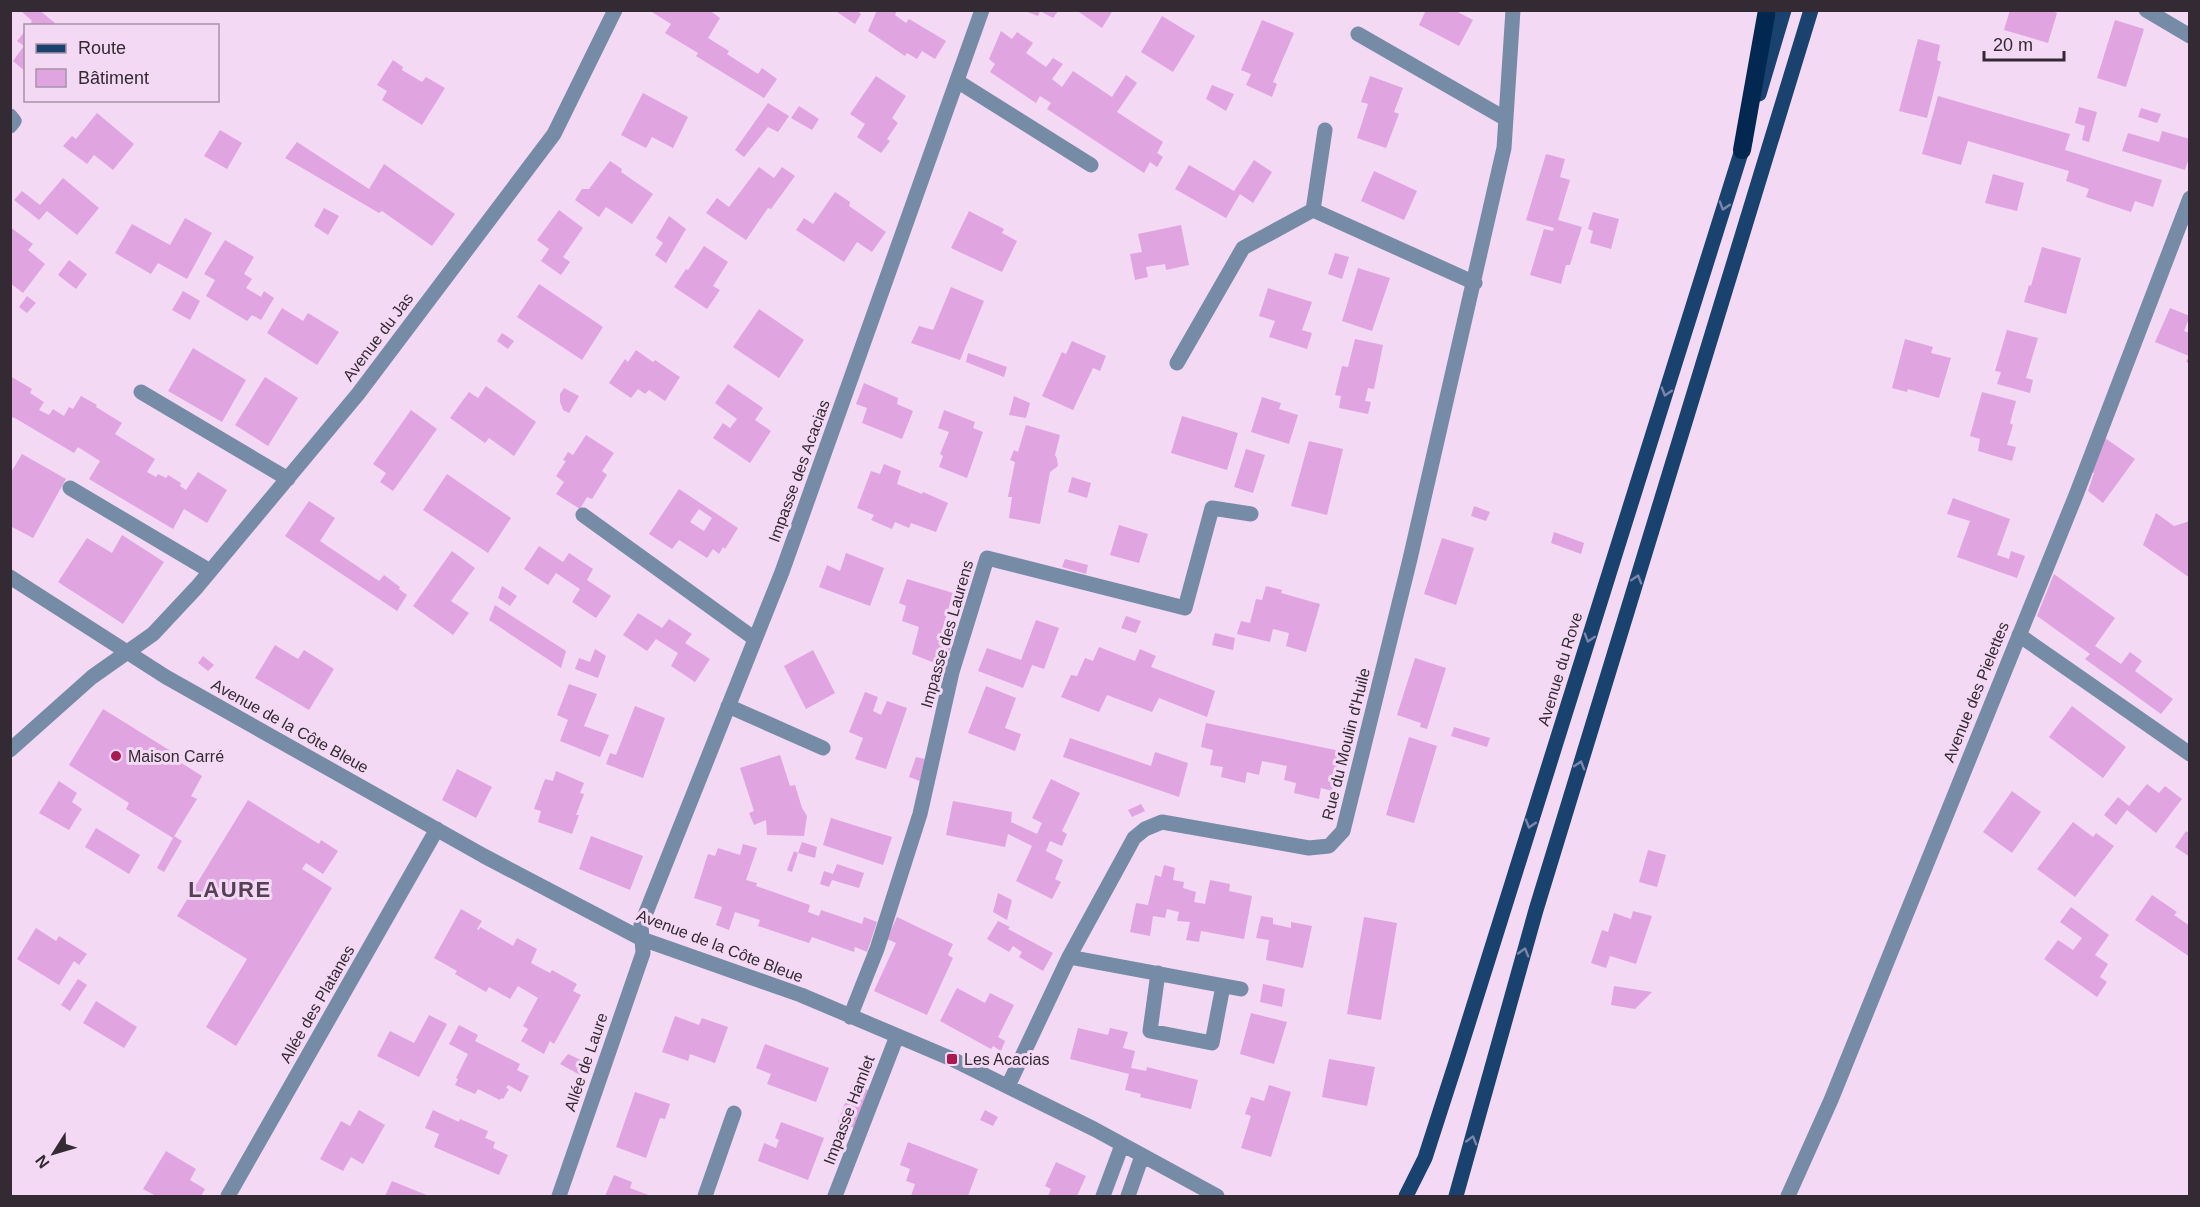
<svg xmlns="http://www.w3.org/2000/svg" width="2200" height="1207" viewBox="0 0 2200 1207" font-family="Helvetica,sans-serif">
  <rect width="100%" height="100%" fill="#f4d9f4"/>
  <!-- building -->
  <path fill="#e0a4e1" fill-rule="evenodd" d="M20,10H39L55,23L53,26H29L32,21Z
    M653,10H709L720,18L708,38L729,51L727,54L758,74L762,68L777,79L764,98L696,56L698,53L665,33L671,24L652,12Z
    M834,10H856L861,14L855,24Z
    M877,10H897L895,15L906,23L909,19L946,41L935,59L922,51L917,59L907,53L905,56L868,31Z
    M1059,10L1053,18L1040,11L1038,16L1025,11Z
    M1076,10H1113L1102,28Z
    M1426,10H1454L1473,20L1459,46L1419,25Z
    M2010,10H2049L2057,13L2048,43L2004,30Z
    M1162,16L1195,36L1173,72L1141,52Z
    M1262,20L1294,33L1273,82L1277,84L1272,97L1246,85L1251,74L1241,70Z
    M2115,20L2144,29L2126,87L2097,78Z
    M26,30V72L13,61L24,46L17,41Z
    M1001,31L1012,39L1017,32L1033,43L1026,53L1046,67L1053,58L1063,64L1052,79L1062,87L1073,71L1112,97L1126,75L1137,83L1117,112L1163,142L1157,153L1163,157L1157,167L1150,162L1144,173L1047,109L1051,103L1040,96L1036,103L990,72L995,64L989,59Z
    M1918,39L1940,45L1937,60L1941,62L1927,118L1899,111Z
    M393,60L403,67L402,70L422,82L426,77L445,88L422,125L382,100L387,91L377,85Z
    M876,76L906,96L892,118L898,123L887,139L890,141L881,153L857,137L865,124L850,114Z
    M1370,76L1403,88L1394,112L1399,114L1386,148L1357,138L1368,104L1361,102Z
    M1212,85L1234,94L1226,111L1206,99Z
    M643,93L688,117L673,148L652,137L646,148L621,135Z
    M1938,96L2070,134L2065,150L2162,180L2153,207L2135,201L2131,212L2086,197L2089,189L2066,181L2069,171L1968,141L1961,165L1922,154Z
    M768,103L789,116L778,132L768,127L744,157L735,150Z
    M799,106L819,119L812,130L791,118Z
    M2079,107L2097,112L2089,142L2082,140L2085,126L2075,123Z
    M2141,108L2161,114L2157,123L2138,117Z
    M97,113L134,144L113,170L94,155L87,164L63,146L72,136L76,139Z
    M220,130L242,143L227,169L204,156Z
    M2162,131L2190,139V155L2185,170L2122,151L2128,133L2159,142Z
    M297,142L369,189L384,164L455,214L432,246L382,211L379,213L285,158Z
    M1546,154L1565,159L1560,177L1570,180L1558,220L1582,227L1570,265H1566L1561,284L1530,275L1544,229L1553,231L1554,228L1526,220Z
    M1254,160L1272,172L1253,203L1240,194L1226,218L1175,189L1189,165L1234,191Z
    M610,161L622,169L621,172L653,194L632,224L606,207L599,217L575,200L582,189H589Z
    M759,167L774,178L782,167L795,176L771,209L768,208L746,240L706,213L717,198L729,207Z
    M1374,171L1417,191L1404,220L1361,201Z
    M1993,174L2024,183L2017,211L1985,203Z
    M63,178L99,208L77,235L47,211L39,220L14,200L22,191L40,205Z
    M835,192L850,202L849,206L886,232L872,252L857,242L844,262L796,230L804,218L813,224Z
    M324,208L339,216L328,235L314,226Z
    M559,210L583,228L563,257L570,262L561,275L541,261L549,249L537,240Z
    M969,211L1004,229L1002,233L1017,241L1002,272L951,248Z
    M1593,212L1619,219L1611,249L1590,243L1593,231L1588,229Z
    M669,216L686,229L666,263L655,255L663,243L656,238Z
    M185,218L212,233L187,279L158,263L151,274L115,253L132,224L170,245Z
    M1181,225L1189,265L1166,270L1165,264L1146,267L1148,277L1135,280L1130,254L1142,252L1138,234Z
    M10,227L33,244L28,250L45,264L23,293L10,283Z
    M225,240L254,257L244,274L252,279L246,288L261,297L264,291L274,298L261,320L252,315L247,321L206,296L215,280L204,274Z
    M704,246L728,262L713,286L720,290L707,309L674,287L686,269L688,270Z
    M2042,247L2081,258L2066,314L2024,302L2029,285L2031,286Z
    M1335,253L1349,257L1342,279L1328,274Z
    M69,260L87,274L76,289L58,275Z
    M1358,268L1390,278L1372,331L1342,321Z
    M539,284L603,327L582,360L517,317Z
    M951,287L984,301L960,360L911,343L919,326L933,330Z
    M1268,288L1312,302L1302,330L1312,333L1307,349L1269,337L1275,321L1259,316Z
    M183,291L200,301L190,320L172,310Z
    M27,296L36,303L27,313L19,307Z
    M282,308L303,321L308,313L339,332L317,365L267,333Z
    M2170,308L2190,316L2184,331L2190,333V363L2186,362L2189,356L2155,342Z
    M759,309L804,340L779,378L733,347Z
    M2007,330L2038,338L2026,378L2033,380L2030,393L1997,384L2001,372L1995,371Z
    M502,333L514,341L508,349L497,341Z
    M1355,339L1383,345L1374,389L1368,388L1365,401L1371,402L1368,414L1339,408L1341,396L1335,395L1342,366L1348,367Z
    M1905,339L1933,347L1931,353L1951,358L1939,398L1908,389L1907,392L1892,388Z
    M1072,341L1106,356L1100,371L1093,368L1073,410L1042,396L1062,352L1066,354Z
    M193,348L246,380L222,422L168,391Z
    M636,350L653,362L655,360L680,377L665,401L649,390L645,394L638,389L631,398L609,383L625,359L628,362Z
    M968,353L1007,367L1004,377L966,362Z
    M10,376L32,389L30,393L44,402L39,410L49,415L53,409L64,416L69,407L73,409L81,396L97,405L96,407L122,423L115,434L155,459L147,472L156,477L158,474L166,478L168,475L181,483L180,486L186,490L198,472L227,490L207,523L184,509L173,529L89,479L100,461L78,447L74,453L13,417L10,421Z
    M265,377L298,398L268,446L235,425Z
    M864,383L898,398L897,404L913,411L902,439L862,423L867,408L856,404Z
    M728,384L763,408L755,420L771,431L750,463L713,438L723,423L730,428L737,419L715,403Z
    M486,386L536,422L514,456L489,438L485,443L450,418L469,392L478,398Z
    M564,388L579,396L569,413L563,410L560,402V394Z
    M1982,392L2016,401L2010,423L2013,425L2007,445L2016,447L2012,461L1978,451L1980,439L1970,436Z
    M1014,396L1030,403L1026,418L1009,415Z
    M1262,397L1281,403L1279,409L1298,415L1289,444L1251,432Z
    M411,410L437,429L393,491L380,482L386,473L373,464Z
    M944,410L975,422L973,428L983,432L967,478L939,467L943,456L940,454L949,432L938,428Z
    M1182,416L1238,433L1227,470L1171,453Z
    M1026,425L1060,435L1055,455L1057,459L1058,466L1050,472L1040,524L1009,518L1012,497H1008L1015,462L1010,460L1014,450L1018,452Z
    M586,435L614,453L602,471L607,475L592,499L587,497L580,509L556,494L564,482L556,476L566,461L563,460L568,452L573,455Z
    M2105,438L2135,459L2103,503L2088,491L2094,473L2092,472Z
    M1309,441L1343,449L1327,515L1291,506Z
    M1246,449L1265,455L1253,493L1234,487Z
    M22,454L66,479L33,538L10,526V474Z
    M884,464L901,471L897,484L922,494L923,492L948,503L936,532L911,523L909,528L895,522L892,529L871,520L874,515L857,508L871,471L880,474Z
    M447,474L511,518L488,553L423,510Z
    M1072,477L1091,483L1087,498L1068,492Z
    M679,489L738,528L725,549L723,547L719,554L713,549L707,558L679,540L672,549L649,534ZM699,509L712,518L704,531L690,522Z
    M1953,498L2010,519L1997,555L2009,559L2011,551L2025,556L2017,578L1957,557L1970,521L1947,514Z
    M309,501L335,518L320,541L379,581L384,575L400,587L399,589L407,595L397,611L285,536Z
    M1474,506L1490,512L1486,521L1471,516Z
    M2156,513L2174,526L2187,522L2190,519V578L2143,545Z
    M1119,525L1148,534L1139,563L1110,555Z
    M1554,532L1584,543L1581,554L1551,543Z
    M122,535L164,562L123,624L58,582L87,538L112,553Z
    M1442,538L1474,548L1456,605L1424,594Z
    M539,546L563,562L569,553L593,569L587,580L611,596L596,618L572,602L580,589L556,573L548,585L524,569Z
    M452,551L475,568L451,601L469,613L453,635L413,606Z
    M846,553L884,568L870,606L819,587L827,565L840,571Z
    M1065,559L1088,565L1086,574L1062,567Z
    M2054,574L2115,618L2095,646L2121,664L2130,652L2142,661L2135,671L2173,699L2161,714L2085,659L2090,654L2037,616Z
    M907,579L953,593L939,641L943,642L950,619L958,622L945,667L912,654L919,627L902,621L906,606L899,603Z
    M502,586L517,596L510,606L498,598Z
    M1266,586L1282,590L1281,593L1320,604L1306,652L1286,646L1289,633L1273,629L1270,642L1237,634L1241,621L1250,623L1256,599L1262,600Z
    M495,605L566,651L561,668L489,620Z
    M638,613L662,628L669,619L692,634L685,643L710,659L695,682L671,666L678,653L656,639L647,651L623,635Z
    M1126,616L1141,621L1136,633L1121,628Z
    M1036,620L1059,628L1044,669L1032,665L1023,688L978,671L987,648L1021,660Z
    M1215,633L1235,638L1233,650L1212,645Z
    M275,645L298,659L304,650L334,669L309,710L255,678Z
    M1099,647L1135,661L1140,649L1156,656L1151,667L1215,691L1207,717L1159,698L1152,712L1107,695L1099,712L1061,697L1071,675L1077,676L1085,658L1093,661Z
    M595,649L606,656L598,678L575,669L579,658L590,662Z
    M813,650L835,693L806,709L784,666Z
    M203,656L214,665L208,671L198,663Z
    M1415,658L1446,668L1427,729L1420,727L1421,723L1397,715Z
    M569,684L597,694L584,726L609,735L600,757L560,741L568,720L557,715Z
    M986,686L1016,698L1005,728L1021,734L1015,751L968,733Z
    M865,692L878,697L873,711L881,715L887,701L907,708L886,769L855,759L863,738L849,732Z
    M635,706L665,718L643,778L606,764L610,753L616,755Z
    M2072,706L2126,747L2103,778L2049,737Z
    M103,709L174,753L172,757L202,776L191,796L197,799L173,838L126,809L129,803L69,765Z
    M1206,723L1340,751L1332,791L1321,788L1319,799L1294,793L1296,783L1284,780L1287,766L1262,761L1259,775L1247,772L1245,783L1221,777L1223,767L1210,765L1213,750L1201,747Z
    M1454,727L1490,738L1487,747L1451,736Z
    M1409,737L1437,746L1414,823L1386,815Z
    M1070,738L1151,766L1155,752L1188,763L1179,797L1063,757Z
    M780,755L790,786L795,785L802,808L807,816L804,836L767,835L766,820L754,825L749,813L754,811L740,768Z
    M916,757L925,759L920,781L909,777Z
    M457,769L492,787L476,818L442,800Z
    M556,771L584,783L580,793L584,794L576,815H579L572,834L538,822L541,811L534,809L545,779L553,781Z
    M1051,779L1080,793L1062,831L1067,834L1062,846L1050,841L1046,851L1063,860L1055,879L1061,882L1052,899L1016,881L1032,846L1008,834L1005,847L946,835L953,801L1012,812L1011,822L1037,834L1042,823L1032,818Z
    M59,781L77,793L72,802L82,809L69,830L39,813Z
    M2147,784L2159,793L2165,786L2182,799L2156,833L2127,810L2116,825L2104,815L2118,797L2129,806Z
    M2012,791L2041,812L2012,853L1983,832Z
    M248,800L319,844L321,840L338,851L323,874L306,863L302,869L332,888L236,1046L206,1027L247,959L177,916Z
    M1141,804L1145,811L1132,817L1128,810Z
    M831,818L892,837L883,865L823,845Z
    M2073,822L2093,837L2096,833L2114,846L2075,897L2037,869Z
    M96,828L140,855L129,874L85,847Z
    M2186,831L2190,834V857L2175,847Z
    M174,836L182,841L164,872L157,868Z
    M591,836L643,856L630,890L579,869Z
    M802,842L817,847L815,858L798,853Z
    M743,844L757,848L746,880L757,883L756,886L810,905L808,912L819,916L821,910L862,924L864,917L877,922L867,952L855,947L854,952L812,937L809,943L758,926L760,920L735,912L729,930L716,925L722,907L694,898L708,854L715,856L718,848L740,855Z
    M1648,850L1666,855L1657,887L1639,882Z
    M794,851L798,853L792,872L787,870Z
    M837,864L864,873L859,888L832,880L829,887L820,884L824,871L833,874Z
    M1164,865L1175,868L1173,880L1184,882L1183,888L1196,892L1194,902L1205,904L1210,880L1230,884L1229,891L1252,896L1244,939L1201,931L1199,942L1186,940L1190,922L1177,921L1179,912L1167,909L1165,918L1153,916L1150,936L1130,932L1136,903L1148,905L1155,875L1161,877Z
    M998,893L1012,900L1007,920L993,912Z
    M2152,895L2177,912L2174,915L2190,926V957L2135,920Z
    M2071,907L2109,935L2095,955L2108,964L2100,977L2107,982L2097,997L2044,959L2058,940L2073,950L2082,938L2060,922Z
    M461,909L482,921L477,929L479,930L480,927L513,946L517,938L537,949L531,963L550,973L552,970L577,984L573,991L581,995L554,1044L550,1041L544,1054L521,1041L528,1029L523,1026L538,998L518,986L510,999L489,987L486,992L455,974L457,971L434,958Z
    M1633,911L1652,916L1636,964L1610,956L1606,968L1591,963L1602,930L1608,932L1614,913L1631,919Z
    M1261,916L1273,918V924L1291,928V922L1312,926L1303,968L1266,960L1269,940L1256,938Z
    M897,917L953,944L948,955L953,958L927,1015L874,991L896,943L887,939Z
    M1364,917L1397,923L1381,1020L1347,1014Z
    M998,921L1010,927L1008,929L1053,953L1043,971L1019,957L1022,952L1013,946L1009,952L987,939Z
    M36,928L56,941L59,936L87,954L79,965L74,961L59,985L17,959Z
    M78,979L87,985L70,1011L61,1005Z
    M1263,984L1285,989L1282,1007L1260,1002Z
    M1614,986L1652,992L1635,1009L1611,1005Z
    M957,988L985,1003L990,993L1014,1005L998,1037L1005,1041L1001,1051L993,1046L991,1049L940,1021Z
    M96,1001L137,1027L124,1048L83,1023Z
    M1251,1013L1287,1022L1274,1064L1240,1054Z
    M429,1015L447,1024L419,1077L377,1056L390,1031L414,1043Z
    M675,1016L699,1025L702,1018L728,1027L715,1063L690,1054L688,1061L662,1052Z
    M459,1025L478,1035L475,1041L520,1064L517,1070L529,1076L521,1092L508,1085L506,1088L509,1089L503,1099L501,1098L500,1100L478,1089L475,1094L455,1085L458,1079L456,1078L468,1054L449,1044Z
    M1078,1028L1108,1035L1110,1028L1128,1032L1123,1048L1135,1051L1131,1068L1146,1071L1147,1067L1198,1080L1191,1109L1140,1097L1141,1094L1125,1090L1129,1074L1070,1059Z
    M765,1044L829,1068L816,1102L767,1084L771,1074L756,1068Z
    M568,1054L585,1062L580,1075L560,1064Z
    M1329,1059L1375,1067L1367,1106L1322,1097Z
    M852,1084L871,1091L857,1129L838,1122Z
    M1269,1085L1291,1092L1271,1157L1241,1148L1251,1116L1245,1114L1251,1097L1264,1101Z
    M635,1092L670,1104L665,1119L660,1118L646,1158L616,1147Z
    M359,1110L385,1125L363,1164L351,1157L343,1171L320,1159L341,1121L350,1126Z
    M433,1110L459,1122L460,1119L488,1131L485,1138L495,1142L493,1148L508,1155L499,1175L434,1147L439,1134L425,1128Z
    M985,1110L998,1117L993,1126L980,1120Z
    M781,1122L824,1138L808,1180L758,1161L764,1143L776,1148L779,1140L775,1138Z
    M908,1142L978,1169L968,1196H911L915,1184L906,1181L910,1169L900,1165Z
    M166,1151L196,1169L190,1180L205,1189L201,1196H156L143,1189Z
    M1056,1162L1086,1176L1077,1196H1048L1051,1189L1045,1186Z
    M614,1175L632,1182L630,1188L651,1196H605Z
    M392,1181L429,1196H385Z"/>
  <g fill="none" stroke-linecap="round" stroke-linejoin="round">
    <!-- minor -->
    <path stroke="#758ba6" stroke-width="15" d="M2146,10L2190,36
      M1358,34L1506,119
      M957,81L1091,165
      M10,116L14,121L10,126
      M1313,210L1325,130
      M1177,363L1243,248L1313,210L1475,283
      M141,392L288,479
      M70,488L210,571
      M583,515L755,639
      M10,577L166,677L484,856L642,939L801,995L952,1059L1094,1129L1217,1196
      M2019,635L2190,754
      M728,706L823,748
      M10,750L92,677L153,634L197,587L358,394L554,134L615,10
      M1069,957L1241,989
      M1158,973L1150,1031L1212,1043L1223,986
      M850,1017L877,949L920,814L952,672L987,558L1185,608L1212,508L1251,514
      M1008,1086L1069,957L1134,838L1145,829L1162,822L1309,848L1329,846L1343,831L1410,559L1504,148L1513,10
      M228,1196L437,829
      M559,1196L643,953L641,925L782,572L982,10
      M705,1196L734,1113
      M835,1196L897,1036
      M1103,1196L1122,1145
      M1128,1196L1142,1156
      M1788,1196L1831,1100L2076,495L2190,198"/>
    <!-- major -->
    <path stroke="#19426f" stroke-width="15" d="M1759,94L1784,10
      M1406,1196L1425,1158L1456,1062L1745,140
      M1456,1196L1536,910L1811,10"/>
    <!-- highway -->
    <path stroke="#022851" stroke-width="18" d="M1742,150L1767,10"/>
  </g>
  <!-- one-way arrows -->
  <defs><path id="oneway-chevron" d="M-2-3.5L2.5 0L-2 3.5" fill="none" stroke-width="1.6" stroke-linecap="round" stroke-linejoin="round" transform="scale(1.5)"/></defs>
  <g stroke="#7c86ab">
    <use href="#oneway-chevron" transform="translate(1724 206) rotate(107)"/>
    <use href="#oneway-chevron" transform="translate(1666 392) rotate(107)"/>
    <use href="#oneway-chevron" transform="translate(1637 579) rotate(-73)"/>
    <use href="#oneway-chevron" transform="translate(1589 638) rotate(107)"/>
    <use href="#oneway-chevron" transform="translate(1580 765) rotate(-73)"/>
    <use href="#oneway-chevron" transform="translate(1530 824) rotate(107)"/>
    <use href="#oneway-chevron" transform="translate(1524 952) rotate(-74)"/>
    <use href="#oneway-chevron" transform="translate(1472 1140) rotate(-74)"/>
  </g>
  <!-- markers -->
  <g fill="#aa1951" stroke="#f4d9f4" stroke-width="2">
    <circle cx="116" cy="756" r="6"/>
    <rect x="946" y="1053" width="12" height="12" rx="3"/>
  </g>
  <g text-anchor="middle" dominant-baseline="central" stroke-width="6" stroke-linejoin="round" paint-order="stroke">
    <!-- street labels -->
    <g font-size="16" fill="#342a34" stroke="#f4d9f4">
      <text transform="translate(378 337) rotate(-53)">Avenue du Jas</text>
      <text transform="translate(799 471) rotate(-70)">Impasse des Acacias</text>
      <text transform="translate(947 634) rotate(-74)">Impasse des Laurens</text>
      <text transform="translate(1560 669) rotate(-73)">Avenue du Rove</text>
      <text transform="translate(1976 692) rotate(-68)">Avenue des Pielettes</text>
      <text transform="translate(290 726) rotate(29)">Avenue de la Côte Bleue</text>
      <text transform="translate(1346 744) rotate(-76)">Rue du Moulin d'Huile</text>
      <text transform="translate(720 946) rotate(21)">Avenue de la Côte Bleue</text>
      <text transform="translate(317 1004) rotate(-60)">Allée des Platanes</text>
      <text transform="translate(586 1062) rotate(-71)">Allée de Laure</text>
      <text transform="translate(849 1110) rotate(-69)">Impasse Hamlet</text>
    </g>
    <!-- poi labels -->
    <g font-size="16" fill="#342a34" stroke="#f4d9f4" text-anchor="start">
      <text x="128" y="756">Maison Carré</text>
      <text x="964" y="1059">Les Acacias</text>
    </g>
    <!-- district labels -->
    <g font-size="22" font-weight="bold" letter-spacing="1.5" fill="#564056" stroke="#f4d9f4">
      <text x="230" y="889">LAURE</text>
    </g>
  </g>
  <!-- border -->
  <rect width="2200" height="1207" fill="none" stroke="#342a34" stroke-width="24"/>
  <!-- legend -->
  <rect x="24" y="24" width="195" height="78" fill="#f4d9f4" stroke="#a793a7" stroke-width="1.5"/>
  <rect x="36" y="44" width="30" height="9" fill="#19426f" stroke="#a793a7" stroke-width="1.5"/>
  <text x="78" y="54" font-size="18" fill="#342a34">Route</text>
  <rect x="36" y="69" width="30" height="18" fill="#e0a4e1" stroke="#a793a7" stroke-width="1.5"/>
  <text x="78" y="84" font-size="18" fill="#342a34">Bâtiment</text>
  <!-- north arrow -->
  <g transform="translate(54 1153) rotate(233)" stroke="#f4d9f4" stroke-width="4.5" paint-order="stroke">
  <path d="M0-4.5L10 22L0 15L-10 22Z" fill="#342a34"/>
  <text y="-9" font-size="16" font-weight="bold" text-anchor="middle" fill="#342a34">N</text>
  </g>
  <!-- scale -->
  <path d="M1984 51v9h80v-9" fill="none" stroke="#342a34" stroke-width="3"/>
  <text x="1993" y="51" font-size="18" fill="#342a34" stroke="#f4d9f4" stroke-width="4.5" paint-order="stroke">20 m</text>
</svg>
